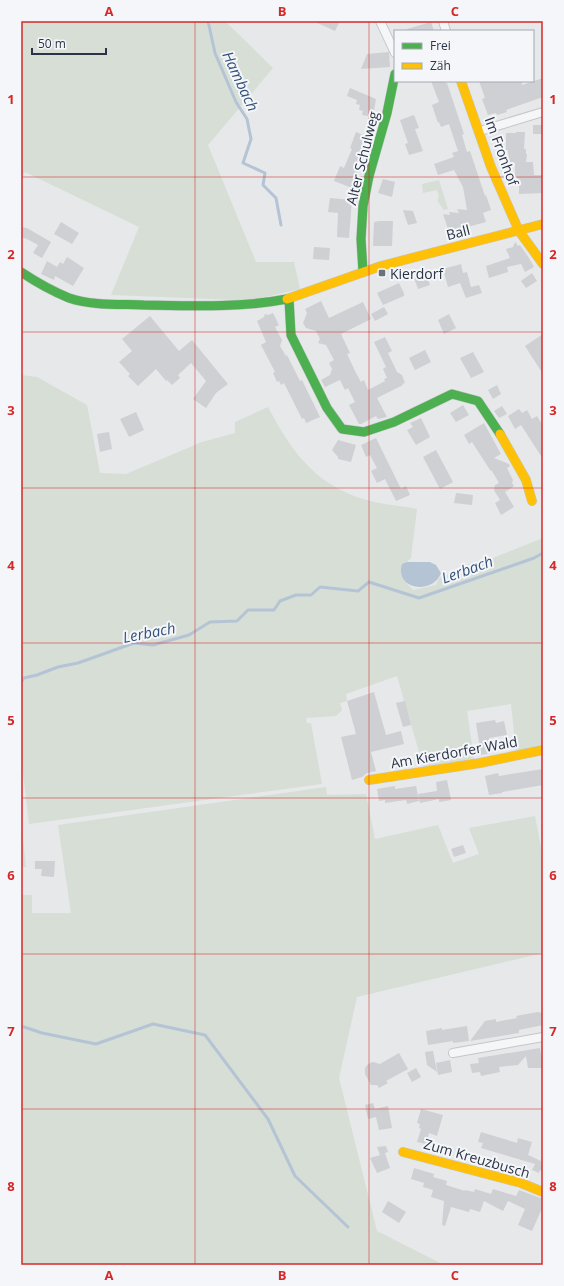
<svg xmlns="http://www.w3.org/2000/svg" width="564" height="1286" viewBox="0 0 564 1286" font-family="'Open Sans',sans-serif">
  <rect width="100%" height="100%" fill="#e6e8ea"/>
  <!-- green -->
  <path fill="#d6ded6" d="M21,21H225L273,68L208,145L256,262H294L300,289L261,298L237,300L111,295L139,227L25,172L21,178Z
    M439,180L448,209L443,210L442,207L438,202V198L439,196L437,190L423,193L422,184Z
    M21,375L37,377L87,405L100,473L126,474L202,442L235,433V422L268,407C293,455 319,489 374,502C388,505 403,506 417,509L411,558L407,562L401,575L404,580L413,590L436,585L439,578L476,561L488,560L543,538V746L516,751L511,704L467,711L474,759L424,769L397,676L346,694L347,701L340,703L342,710L336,716L306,718L307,723H311L322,784L29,824L21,756Z
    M326,787L327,795L366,794L375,839L438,825L453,863L479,854L469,828L535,816L543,858V953L357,997L339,1078L377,1231L444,1265H21V895H32V913H71L58,825Z
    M21,830H22L26,867H21Z"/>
  <!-- water -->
  <path fill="#b4c4d5" d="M407,562H430L436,565L441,573C433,595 394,590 402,564Z"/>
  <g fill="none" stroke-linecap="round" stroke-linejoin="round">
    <!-- stream -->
    <path stroke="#b4c4d5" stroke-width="3" d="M208,21L215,53L236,102L247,119L251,139L243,163L265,173L263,185L276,198L281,225
      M21,682L24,678L37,675L58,667L78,663L134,643L153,645L189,635L210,622L237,621L248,610H274L280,601L296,595H311L320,587L358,591L369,582L419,598L534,558L543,553
      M21,1026L42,1033L96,1044L153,1024L205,1035L268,1119L295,1176L348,1227"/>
  </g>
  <!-- building -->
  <path fill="#ced0d3" d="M313,21H340L335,31Z
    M431,22L434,31H407V29Z
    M389,52L390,67L361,69L367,54Z
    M543,78V97L506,110L507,112L497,115L496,113L488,115L482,99L485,98L479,81H522V85Z
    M431,81H445V83H447L464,134L462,135L467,152L470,151L485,196L486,195L491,210L483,213L486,222L449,232L443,214L450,215L449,212L459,213L457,209L467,210L463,187L454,170L438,175L434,164L454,157L452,153L458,151L449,124L441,127L439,122L438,123L432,105L439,102Z
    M350,88L376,99L373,117L362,115L363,111L359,110L360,105L356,104L357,100L347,96Z
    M414,115L419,128L415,129L423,151L409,155L405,144L408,143L400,120Z
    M533,125H543V134H533Z
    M356,132L370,138L352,188L334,181L340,166L344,168L352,149L350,148Z
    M516,132H525L524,149H526V154H527L526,162H533L534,175H542L543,193L519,194V184L517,183V176H515V163L509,162L508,150H506V133H516Z
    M383,179L395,182L392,197L378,193Z
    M330,198L352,200L349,238L337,237L338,213L328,212Z
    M403,210L413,211L417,223L408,225Z
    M380,221H393L392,246H373L374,222Z
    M61,222L79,233L72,244L54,234Z
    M21,227L27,228L51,242L42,258L33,253L38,245L27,239L21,237Z
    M515,242L518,246L520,245L529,258L534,267L525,272L521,264L507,267L508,272L489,278L486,266L510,258L506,249L513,247Z
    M314,247L330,248L329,260L313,259Z
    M67,257L84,268L73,286L55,276L54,280L41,274L47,261L57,267L60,262L63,264Z
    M461,264L463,273L467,272L471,287L479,285L482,293L466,298L460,283L448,287L443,269Z
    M532,273L537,281L526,288L521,281Z
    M426,274L430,285L418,289L414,278Z
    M399,283L404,293V296L383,305L377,293Z
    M321,301L329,318L363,302L371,319L341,334L350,353L347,354L356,373L361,382L364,380L368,390L385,381L384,379L387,378L383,369L386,367L374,342L385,337L392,351L388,353L397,372L402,375L405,383L402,384L403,385L377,398L387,417L378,419L376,416L361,424H359L349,405L355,402L348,388L345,390L340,380L325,387L321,380L330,375L332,369L329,363L334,360L326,345L318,343L320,339L316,331L306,328L303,323L307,313L305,309Z
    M384,307L388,314L375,321L371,314Z
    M273,313L279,325L275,327L282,340L280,346L286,356L287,355L300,381L302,380L320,417L306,423L304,418L302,419L284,383L281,385L279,381L277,382L273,373L275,372L261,345L266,342L257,321L264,317L265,314L268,315Z
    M449,314L456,328L444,334L438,320Z
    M150,316L179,351L192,340L228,384L216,393L206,408L193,399L206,381L191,363L178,375L180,378L172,385L167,380L166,381L156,369L138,386L128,376L130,374L119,362L132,351L122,339Z
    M543,334V374L525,346Z
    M425,350L431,362L415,370L409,358Z
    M473,352L484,372L471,378L460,358Z
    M497,385L501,394L493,399L488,390Z
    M463,405L469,415L456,422L450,413Z
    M502,406L507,414L499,418L494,411Z
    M519,409L522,413L527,410L532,419L537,416L543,426V459L521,425L515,429L508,416Z
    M136,412L144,430L129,437L120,419Z
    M421,418L430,437L416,445L407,430L413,427L410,423Z
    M484,423L501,454L494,458L509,464L510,466L507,468L513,480L512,483L514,486L505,492L514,507L501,515L495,503L500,500L494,490L495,485L499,483L492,471L490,470L472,442L469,444L464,435Z
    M109,432L112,449L100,452L97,434Z
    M376,438L401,489L406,486L410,495L396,501L385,479L377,483L371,471L377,468L370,455L366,457L361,445Z
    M338,440L356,445L351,462L338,459V457L332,450Z
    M436,450L453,482L440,489L423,457Z
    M456,493L473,495L472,505L454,503Z
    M374,692L386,735L401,731L404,744L371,752L376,771L367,773L362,777L352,780L341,737L356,734L347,701Z
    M405,701L411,725L403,727L396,703Z
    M495,720L496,723L504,721L507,735L489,738L491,753L481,755L476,723Z
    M543,769V785L502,792V793L489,795L485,776L498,773L499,776Z
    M447,780L451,800L439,802V799L420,803L418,794L437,791L436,782Z
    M395,786V789L416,786L419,801L407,804L406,800L385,803V800L379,801L377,789Z
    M463,845L466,853L454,857L451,849Z
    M35,861H55L54,877L41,876L42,869H35Z
    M538,1012L542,1013L543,1025L519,1030V1033L470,1041L485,1021L496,1019V1022L517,1018L516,1016Z
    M467,1026L469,1041L453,1043V1041L428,1045L426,1031L442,1028V1030Z
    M540,1048L543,1068H528L526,1056L518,1065L499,1067L500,1072L481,1076L480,1072L472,1073L470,1064L479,1063L478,1058Z
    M433,1051L437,1072L427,1065L425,1052Z
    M399,1053L408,1069L386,1081L388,1083L379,1088L377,1085H371L365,1074V1068L368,1064L373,1062L380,1064Z
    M450,1060L452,1072L438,1075L436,1063Z
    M416,1068L421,1077L412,1082L407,1073Z
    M373,1103L375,1109L388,1106L392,1128L379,1130L376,1117L368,1119L365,1105Z
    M421,1109L443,1115L437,1136L429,1133L426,1144L417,1142L421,1129L419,1128L420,1124L417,1123Z
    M481,1132L517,1143L518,1138L532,1142L528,1155L543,1162V1172L540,1170L539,1173L532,1170L535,1164L481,1148L483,1143L478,1142Z
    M386,1146L388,1152L385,1153L390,1168L377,1173L370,1158L380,1155L377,1147Z
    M414,1168L434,1174L433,1177L447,1181L446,1185L465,1191V1190L474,1192L475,1189L491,1194L493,1189L516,1196L519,1190L543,1199V1206L532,1231L518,1225L525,1209L508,1201L503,1211L484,1201L480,1212L470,1209L469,1212L451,1207L445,1226L442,1225L444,1201L431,1197L433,1190L423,1187L424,1183L411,1179Z
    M388,1201L406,1212L399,1223L382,1212Z"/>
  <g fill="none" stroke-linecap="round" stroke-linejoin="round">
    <!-- street casing -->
    <g stroke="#c4c6c8" stroke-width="10">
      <path id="street" d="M380,21L395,53
        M443,21L446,31
        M480,131L543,112
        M453,1053L543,1037"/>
    </g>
    <!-- fast casing -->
    <g stroke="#c4c6c8" stroke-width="10">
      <path id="fast" d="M21,272C36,282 52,291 69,298C92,306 121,304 144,305C192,306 240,308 287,299
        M363,272L361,239L363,206L369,176L387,113L395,74
        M289,299L291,335L327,408L342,429L364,432L394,422L452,394L478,401L500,434"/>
    </g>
    <!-- slow casing -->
    <g stroke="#c4c6c8" stroke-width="10">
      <path id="slow" d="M461,81L491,167L519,231L543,264
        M287,299L381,266L543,224
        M500,434L526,480L532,501
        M369,780L480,763L543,750
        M403,1152L521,1183L543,1192"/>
    </g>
    <!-- street -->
    <use href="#street" stroke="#f5f6f7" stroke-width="8"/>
    <!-- fast -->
    <use href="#fast" stroke="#4caf50" stroke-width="9"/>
    <!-- slow -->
    <use href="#slow" stroke="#ffc107" stroke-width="9"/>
  </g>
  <!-- grid -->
  <path fill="none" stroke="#d62828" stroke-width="1" stroke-opacity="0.55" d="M195,21V1265M369,21V1265M21,177H543M21,332H543M21,488H543M21,643H543M21,798H543M21,954H543M21,1109H543"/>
  <!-- markers -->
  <rect fill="#6c737f" stroke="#f4f6f9" stroke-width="1.5" x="378" y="269" width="8" height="8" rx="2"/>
  <g text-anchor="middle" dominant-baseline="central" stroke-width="4" stroke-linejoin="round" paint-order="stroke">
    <!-- street labels -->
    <g font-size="14" fill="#2b3445" stroke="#f4f6f9">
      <text transform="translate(502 151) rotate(70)">Im Fronhof</text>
      <text transform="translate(362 158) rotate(-76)">Alter Schulweg</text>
      <text transform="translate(458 232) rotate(-14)">Ball</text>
      <text transform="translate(454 752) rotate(-10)">Am Kierdorfer Wald</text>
      <text transform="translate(477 1158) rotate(16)">Zum Kreuzbusch</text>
    </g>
    <!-- poi labels -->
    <g font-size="14" fill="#2b3445" stroke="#f4f6f9" text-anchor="start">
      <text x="390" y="273">Kierdorf</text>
    </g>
    <!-- water labels -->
    <g font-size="15" font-style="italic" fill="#34527a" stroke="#f4f6f9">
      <text transform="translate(241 81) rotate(65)">Hambach</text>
      <text transform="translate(467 569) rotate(-20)">Lerbach</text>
      <text transform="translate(149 632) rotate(-11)">Lerbach</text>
    </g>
  </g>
  <!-- border -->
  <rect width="564" height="1286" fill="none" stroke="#f4f6f9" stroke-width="44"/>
  <!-- legend -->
  <rect x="394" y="30" width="140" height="52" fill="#f4f6f9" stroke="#a4a8b1"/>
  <rect x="402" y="43" width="20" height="6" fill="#4caf50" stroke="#a4a8b1"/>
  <text x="430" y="50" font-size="12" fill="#2b3445">Frei</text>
  <rect x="402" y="63" width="20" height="6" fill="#ffc107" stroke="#a4a8b1"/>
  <text x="430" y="70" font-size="12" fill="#2b3445">Zäh</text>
  <!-- scale -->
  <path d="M32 48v6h74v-6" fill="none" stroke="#2b3445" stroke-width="2"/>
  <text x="38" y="48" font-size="12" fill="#2b3445" stroke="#f4f6f9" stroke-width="3" paint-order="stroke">50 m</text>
  <rect x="22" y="22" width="520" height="1242" fill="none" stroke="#d62828" stroke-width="1.5"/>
  <g font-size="13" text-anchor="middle" font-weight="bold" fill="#d62828">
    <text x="109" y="16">A</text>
    <text x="282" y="16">B</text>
    <text x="455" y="16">C</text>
    <text x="11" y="104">1</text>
    <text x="553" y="104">1</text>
    <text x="11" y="259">2</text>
    <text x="553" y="259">2</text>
    <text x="11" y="415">3</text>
    <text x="553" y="415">3</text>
    <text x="11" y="570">4</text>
    <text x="553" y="570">4</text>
    <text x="11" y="725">5</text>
    <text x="553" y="725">5</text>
    <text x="11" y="880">6</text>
    <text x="553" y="880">6</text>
    <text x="11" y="1036">7</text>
    <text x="553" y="1036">7</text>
    <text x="11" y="1191">8</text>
    <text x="553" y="1191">8</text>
    <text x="109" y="1280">A</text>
    <text x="282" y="1280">B</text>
    <text x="455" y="1280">C</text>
  </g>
</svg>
